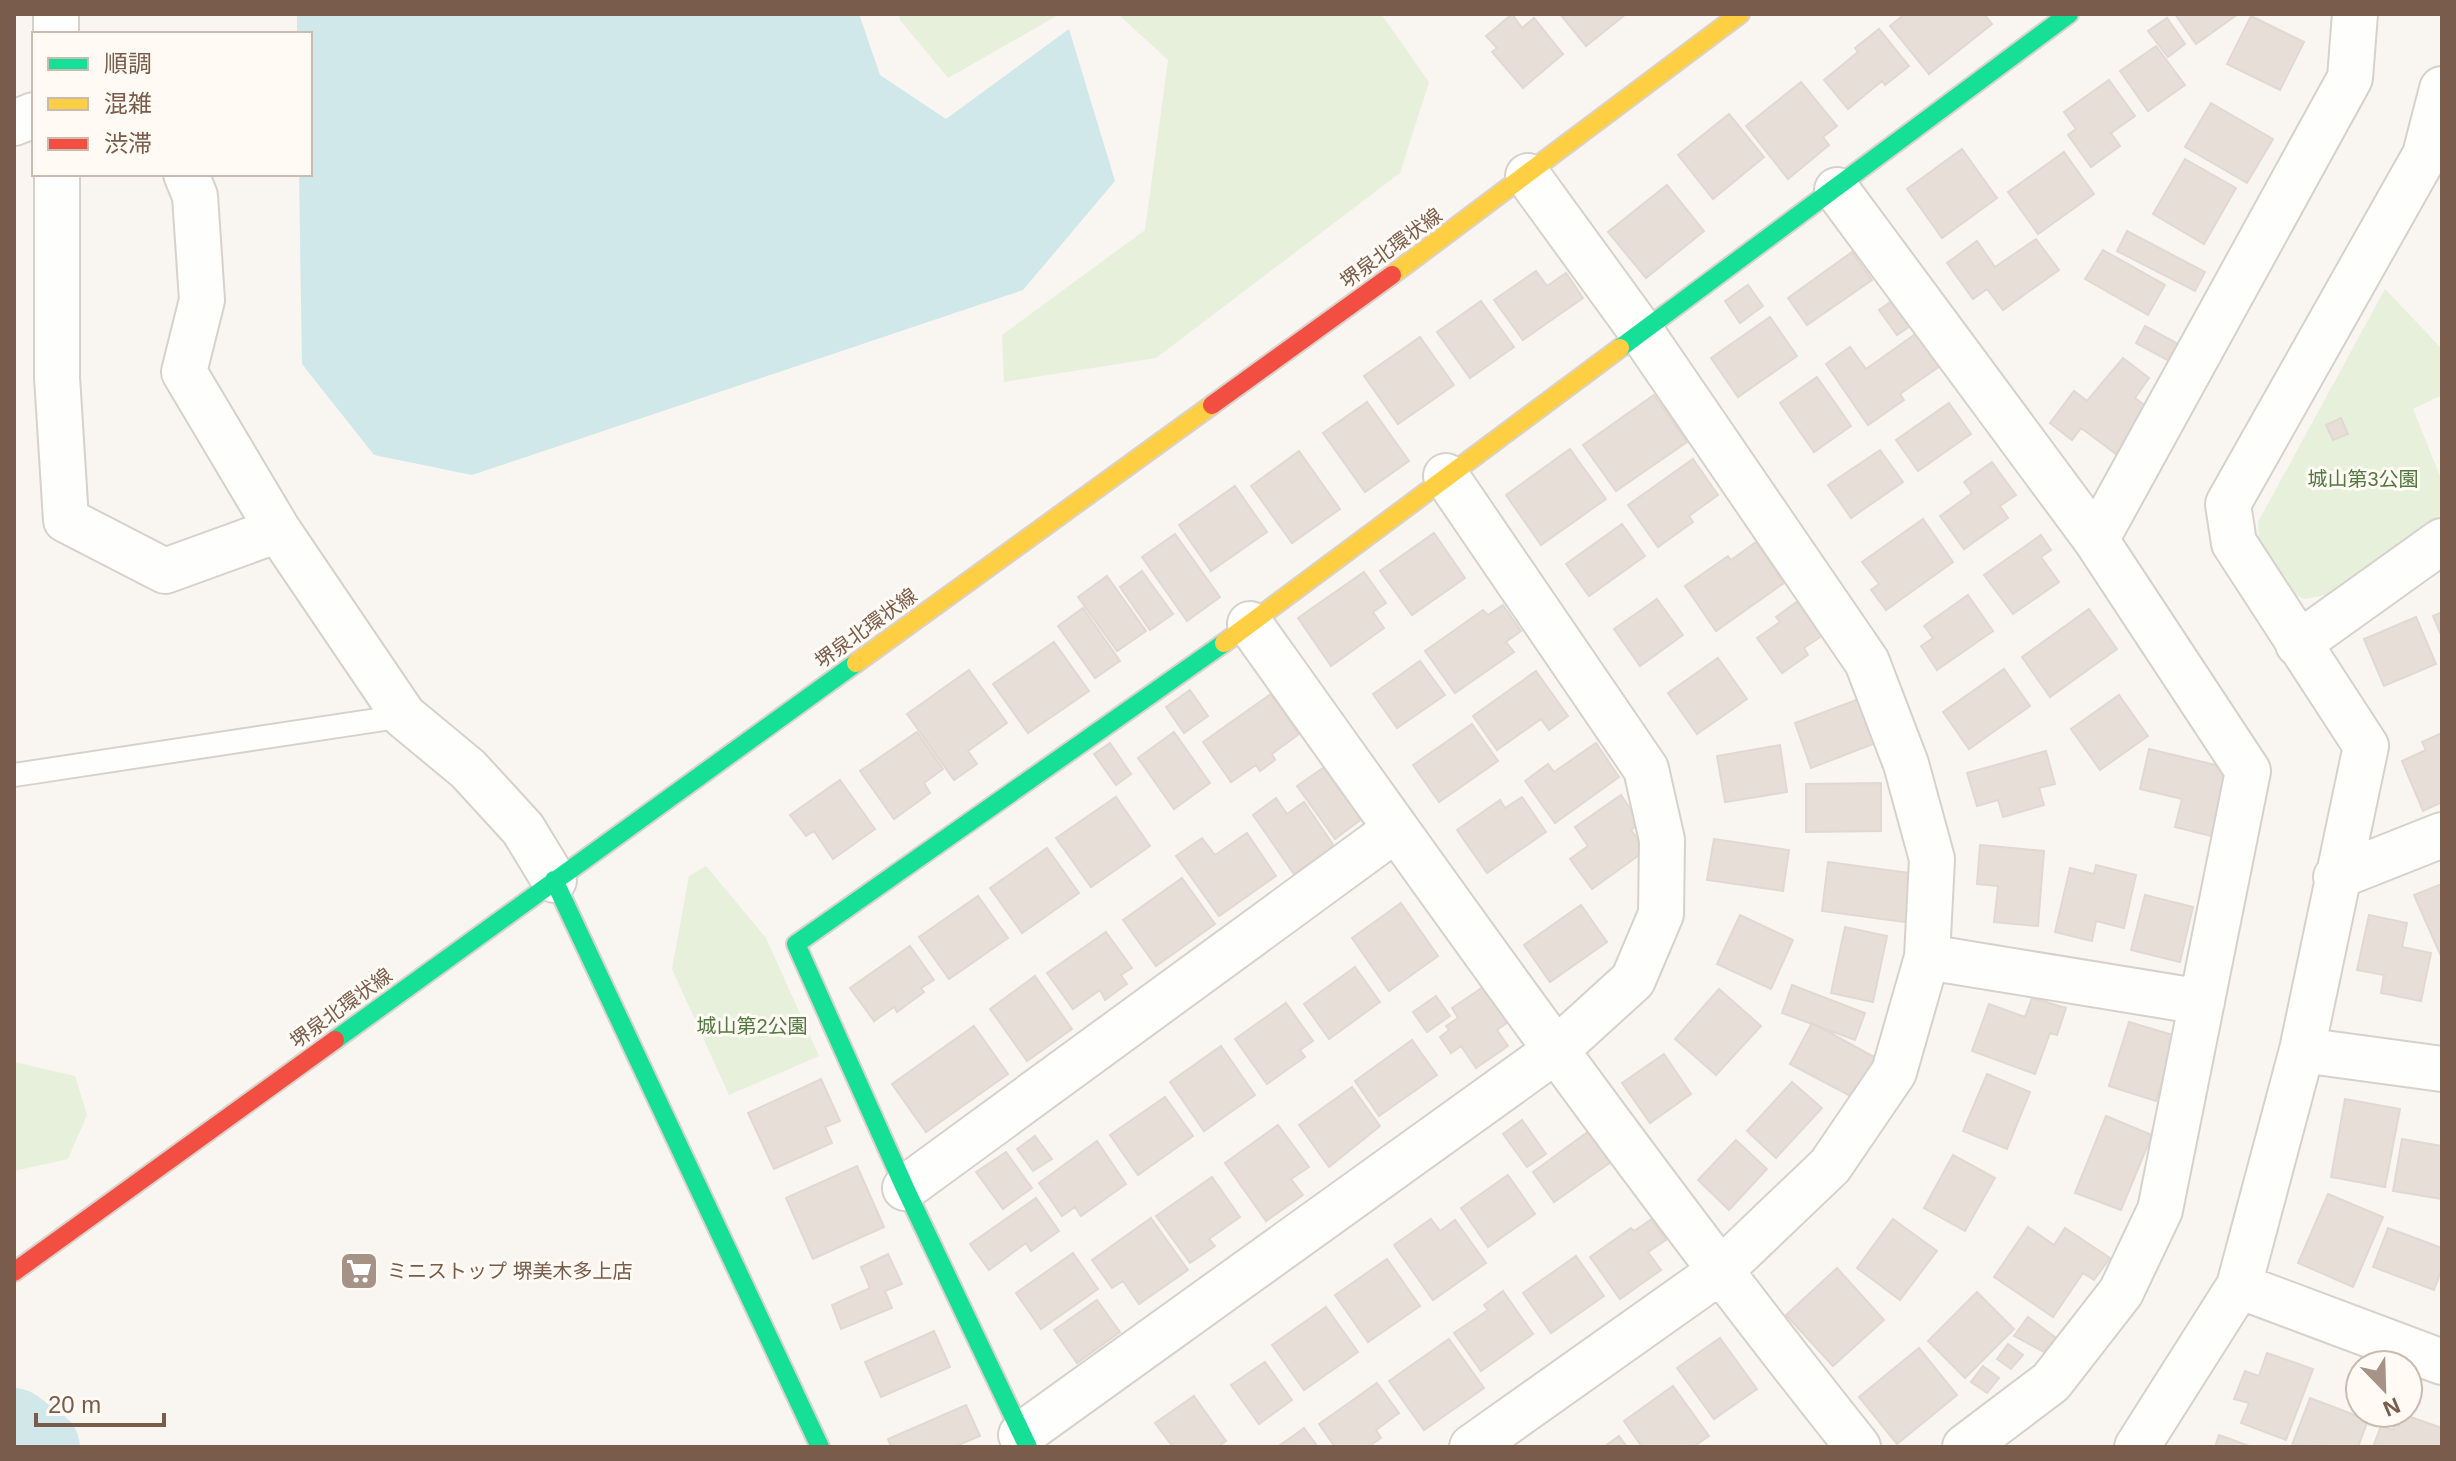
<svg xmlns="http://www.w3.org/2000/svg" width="2456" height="1461" viewBox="0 0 2456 1461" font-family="Helvetica,'Noto Sans JP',sans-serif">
  <rect width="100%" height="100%" fill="#f9f5f0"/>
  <!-- green -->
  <path fill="#e7f0db" d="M899,14H1060L948,78L900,20Z
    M1118,14H1381L1429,82L1400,173L1156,358L1004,382L1002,335L1145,230L1168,60Z
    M2385,289L2442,349V395L2413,409L2442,481V520L2410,536L2325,595L2305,599L2288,593L2259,547L2258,522Z
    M706,866L766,938L819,1056L729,1095L672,969L689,876Z
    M14,1062L75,1076L87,1115L68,1159L14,1171Z"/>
  <!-- water -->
  <path fill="#d0e8ea" d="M297,14H859L880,75L946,119L1069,29L1115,181L1023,290L472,475L374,455L302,364L299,174H310V34H297Z"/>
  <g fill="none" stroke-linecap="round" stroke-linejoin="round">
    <!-- river -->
    <path stroke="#d0e8ea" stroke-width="76" d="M14,1426L42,1447"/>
  </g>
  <!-- building -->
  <path fill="#e6ded7" stroke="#e2d8d2" stroke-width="2" d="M1512,14L1522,28L1534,18L1563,54L1523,88L1492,52L1497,48L1486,36Z
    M1560,14H1626L1586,46Z
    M1905,14H1984L1992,24L1929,74L1890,26Z
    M2175,14H2238L2196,44Z
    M2251,16L2304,42L2280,90L2227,64Z
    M2167,18L2185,44L2168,57L2148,31Z
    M1879,29L1909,66L1885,85L1882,81L1848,109L1824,80L1858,52L1855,48Z
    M2156,46L2185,85L2148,111L2120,71Z
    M2109,80L2135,116L2111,133L2120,146L2091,167L2068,135L2076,129L2064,112Z
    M1801,82L1837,126L1823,137L1829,145L1788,179L1746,126Z
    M2211,103L2273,139L2247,183L2185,147Z
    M1729,114L1764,157L1713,199L1678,155Z
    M1962,149L1997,198L1942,238L1907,189Z
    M2064,152L2094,194L2038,234L2008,192Z
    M2185,159L2236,188L2204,244L2153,214Z
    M1667,185L1704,231L1646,278L1608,232Z
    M2127,231L2205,272L2195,291L2117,251Z
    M2036,239L2059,270L2003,310L1987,289L1973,299L1947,263L1977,241L1995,267Z
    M2103,250L2165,285L2148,315L2085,279Z
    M1852,252L1872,280L1807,325L1788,298Z
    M1536,271L1547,286L1566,273L1583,298L1523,340L1494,300Z
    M1748,285L1763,306L1740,323L1725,301Z
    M1896,298L1913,324L1897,335L1879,310Z
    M1481,301L1514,347L1470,378L1437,332Z
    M1770,317L1797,356L1738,397L1711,358Z
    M2145,326L2178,344L2169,361L2136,343Z
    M1917,333L1940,366L1900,394L1904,400L1868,425L1826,364L1850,347L1866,369Z
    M1420,337L1454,385L1398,424L1364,376Z
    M2123,358L2149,378L2135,398L2150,409L2116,454L2081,428L2072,440L2050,423L2074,391L2087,401Z
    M1817,377L1851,426L1814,452L1780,403Z
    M1654,395L1687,442L1616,491L1583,445Z
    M1367,402L1409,461L1365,492L1323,433Z
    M1949,403L1971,434L1918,471L1896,440Z
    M2341,418L2348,434L2333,440L2326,425Z
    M1570,449L1606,499L1541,545L1506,495Z
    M1880,450L1903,482L1851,518L1828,485Z
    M1299,451L1340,509L1292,543L1251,486Z
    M1693,459L1718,495L1689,516L1693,522L1658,547L1628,505Z
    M1992,462L2016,495L2000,506L2008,518L1964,549L1940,516L1972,493L1964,482Z
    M1235,486L1267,532L1211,571L1179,525Z
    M1923,519L1953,562L1886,610L1871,590L1879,584L1862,562Z
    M1622,524L1645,556L1589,596L1566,564Z
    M1434,533L1465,578L1412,615L1380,571Z
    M1175,534L1220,597L1187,621L1142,557Z
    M2041,535L2051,550L2041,557L2059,582L2013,614L1984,575Z
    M1756,542L1784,583L1716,631L1685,586L1728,556L1731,560Z
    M1142,571L1173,614L1150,630L1120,587Z
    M1364,572L1386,603L1373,612L1384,628L1331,666L1298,618Z
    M1107,576L1146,631L1117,651L1078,597Z
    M1968,595L1993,631L1937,670L1921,646L1933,638L1924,626Z
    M1802,598L1826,633L1804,648L1808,655L1782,673L1757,638L1780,622L1776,617Z
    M1657,599L1683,635L1640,666L1614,629Z
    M1503,605L1521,631L1506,642L1514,652L1455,693L1425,651L1483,610L1488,615Z
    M1083,608L1120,661L1095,678L1058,626Z
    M2089,609L2117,649L2050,697L2022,657Z
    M2442,612V637L2433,616Z
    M2416,617L2436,664L2384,686L2364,639Z
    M1054,642L1089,691L1028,733L993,684Z
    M1718,658L1747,699L1697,734L1668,693Z
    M1420,661L1445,695L1397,728L1373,694Z
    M2004,669L2030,706L1969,749L1943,712Z
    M969,670L1007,723L968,751L977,764L954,780L907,714Z
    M1536,671L1568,716L1549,730L1541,719L1497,750L1473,716Z
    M1190,690L1208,716L1184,733L1166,707Z
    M1271,694L1299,734L1272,754L1275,760L1260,771L1256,765L1231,782L1203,742Z
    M2119,695L2148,736L2100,770L2071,729Z
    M1864,697L1881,741L1811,768L1795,723Z
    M1472,724L1498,761L1439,802L1413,765Z
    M917,732L943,769L924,783L930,793L894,819L860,771Z
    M1174,732L1210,783L1174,809L1138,758Z
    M2442,733V802L2423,811L2402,761L2426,750L2422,742Z
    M1110,743L1131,774L1116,785L1094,754Z
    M1596,743L1619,777L1555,823L1525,781L1548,764L1554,772Z
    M1780,745L1787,792L1725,802L1717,756Z
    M2149,749L2232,769L2215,837L2175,827L2182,799L2140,789Z
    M2046,751L2055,784L2039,788L2044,805L2003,817L1998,800L1977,806L1967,773Z
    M1326,766L1363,818L1335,839L1297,786Z
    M840,780L875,829L833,859L814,831L806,836L790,815Z
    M1881,783V831L1806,832V784Z
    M1621,795L1640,823L1631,830L1646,850L1592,889L1570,859L1588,846L1575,827Z
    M1116,797L1150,846L1091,887L1056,838Z
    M1522,797L1546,832L1487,873L1457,830L1500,800L1505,808Z
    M1276,798L1287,814L1304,802L1334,846L1294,874L1253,815Z
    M1247,833L1276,876L1219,916L1176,856L1202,838L1215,855Z
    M1714,839L1789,850L1783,891L1707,880Z
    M1980,845L2044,851L2038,926L1994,922L1998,886L1977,884Z
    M1047,848L1079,893L1022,933L990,888Z
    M1828,862L1918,874L1911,923L1822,911Z
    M2096,865L2136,875L2124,928L2096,921L2092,941L2055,932L2070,868L2094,874Z
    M1182,878L1215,924L1156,966L1123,920Z
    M2442,884V953L2440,954L2414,895Z
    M2145,895L2193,907L2180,962L2131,950Z
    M978,896L1008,938L949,979L919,937Z
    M1401,903L1438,956L1389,991L1352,938Z
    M1581,905L1607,942L1550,982L1524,945Z
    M1740,915L1793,940L1771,989L1717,964Z
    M2369,915L2407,923L2402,947L2431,953L2421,1001L2381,993L2384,975L2357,970Z
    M1845,927L1887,936L1873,1002L1831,993Z
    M1106,932L1132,968L1121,975L1127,984L1105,1000L1100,990L1073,1009L1047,973Z
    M910,946L934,980L921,988L924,992L897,1012L894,1007L874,1021L850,988Z
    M1355,967L1380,1002L1329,1039L1304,1004Z
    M1035,976L1072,1029L1027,1061L990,1009Z
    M1792,985L1865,1013L1855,1040L1782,1013Z
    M1483,987L1508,1022L1497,1030L1508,1046L1476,1068L1461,1046L1451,1053L1440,1037L1449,1030L1446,1026L1458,1018L1452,1008Z
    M1719,989L1761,1026L1716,1075L1675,1039Z
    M1436,996L1450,1016L1427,1032L1413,1012Z
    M2032,998L2066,1008L2057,1035L2050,1033L2035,1074L1972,1051L1989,1004L2025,1017Z
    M1286,1003L1313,1041L1300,1050L1305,1057L1267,1084L1235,1039Z
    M2129,1022L2176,1036L2156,1101L2109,1086Z
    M1812,1023L1876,1058L1854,1098L1790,1064Z
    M974,1026L1008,1074L926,1132L892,1084Z
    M1412,1040L1437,1075L1379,1116L1355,1081Z
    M1221,1046L1255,1095L1204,1131L1170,1082Z
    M1664,1054L1691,1094L1650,1123L1622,1083Z
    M1987,1074L2030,1092L2007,1149L1963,1131Z
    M821,1079L840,1121L825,1127L832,1143L774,1169L748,1113Z
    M1792,1082L1822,1108L1776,1158L1747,1131Z
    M1352,1087L1380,1126L1329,1167L1299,1125Z
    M1165,1097L1193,1136L1138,1175L1110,1135Z
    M2345,1099L2400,1109L2385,1187L2331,1177Z
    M2106,1116L2152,1135L2121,1210L2075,1193Z
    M1522,1120L1546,1154L1527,1167L1503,1134Z
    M1278,1125L1309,1167L1291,1179L1303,1195L1266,1221L1225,1163Z
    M1589,1131L1611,1162L1554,1202L1533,1172Z
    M1035,1136L1052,1159L1033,1171L1017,1149Z
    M2402,1139L2442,1146V1199L2393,1191Z
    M1736,1140L1767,1169L1729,1210L1698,1180Z
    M1097,1141L1126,1184L1081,1216L1075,1207L1062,1216L1039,1183Z
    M1006,1152L1032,1188L1003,1209L976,1172Z
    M1953,1155L1995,1178L1965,1231L1924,1208Z
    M857,1166L884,1227L813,1259L786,1198Z
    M1508,1175L1535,1214L1488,1247L1461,1208Z
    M1212,1177L1240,1217L1209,1239L1215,1246L1190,1263L1156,1216Z
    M2328,1194L2383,1217L2353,1287L2298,1263Z
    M1036,1198L1059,1231L1031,1251L1026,1243L989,1270L970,1244Z
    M1151,1218L1188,1270L1139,1304L1123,1281L1112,1288L1092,1260Z
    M1431,1219L1440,1231L1455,1220L1486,1263L1433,1300L1394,1245Z
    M1652,1219L1666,1240L1648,1252L1661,1270L1620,1299L1590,1257L1631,1228L1634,1231Z
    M1893,1219L1937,1251L1900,1300L1857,1268Z
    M2028,1227L2054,1245L2065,1228L2110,1258L2094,1280L2083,1273L2053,1317L1994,1277Z
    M2388,1228L2442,1248V1269L2434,1290L2373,1267Z
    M1073,1253L1098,1289L1041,1329L1016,1293Z
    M888,1254L902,1284L885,1291L892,1308L841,1329L832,1305L870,1288L861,1267Z
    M1576,1256L1604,1296L1551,1333L1523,1293Z
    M1387,1259L1420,1306L1368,1342L1335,1295Z
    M1837,1268L1884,1320L1833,1366L1786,1315Z
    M1503,1291L1533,1334L1481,1371L1454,1333L1488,1310L1484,1305Z
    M1977,1292L2014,1329L1965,1378L1928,1341Z
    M1097,1300L1120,1332L1077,1363L1054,1330Z
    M1326,1307L1358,1352L1304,1390L1272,1345Z
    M2028,1317L2056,1338L2044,1352L2014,1336Z
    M934,1331L950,1367L881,1397L865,1362Z
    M1720,1338L1757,1389L1714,1419L1677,1368Z
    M1449,1339L1484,1388L1424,1430L1389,1381Z
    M2008,1344L2023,1355L2011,1369L1997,1359Z
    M1919,1348L1957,1395L1897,1444L1859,1397Z
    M2267,1353L2313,1369L2286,1440L2241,1423L2249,1403L2234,1399L2245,1371L2259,1376Z
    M1265,1362L1292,1400L1259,1424L1231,1385Z
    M1983,1366L1999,1378L1987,1393L1971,1382Z
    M1377,1383L1399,1413L1376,1430L1381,1438L1368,1447H1335L1319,1424Z
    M1673,1386L1709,1436L1693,1447H1642L1624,1421Z
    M1194,1396L1226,1441L1218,1447H1173L1155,1423Z
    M2310,1398L2368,1420L2358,1447L2292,1445Z
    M966,1405L980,1436L954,1447H891L888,1439Z
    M2399,1413L2442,1428V1447H2373L2381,1426L2393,1430Z
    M1304,1428L1318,1447H1277L1293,1436Z
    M2219,1435L2252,1447H2215Z
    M1619,1436L1627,1447H1604Z"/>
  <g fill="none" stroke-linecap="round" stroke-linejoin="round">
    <!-- lane casing -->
    <g stroke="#d7d1cb" stroke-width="26">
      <path id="lane" d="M14,775L404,716"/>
    </g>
    <!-- street casing -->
    <g stroke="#d7d1cb" stroke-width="48">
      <path id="street" d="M56,14V34
        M14,123L34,115
        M57,174V377L66,520L165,571L278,530
        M186,174L195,196L202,300L184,372L278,530L404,716L468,769L523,829L554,880
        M1837,190L2096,540L2248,771L2160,1210L2121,1292L2051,1382L1965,1447
        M2096,540L2350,78L2355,14
        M1250,624C1448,902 1645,1180 1858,1447
        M2298,644L2442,541
        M2336,877L2442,835
        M1927,957L2202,1002
        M2302,1050L2442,1069
        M905,1188L1396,829
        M2239,1286L2442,1362
        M1021,1435L1555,1051L1633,980L1661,914L1662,840L1646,769L1446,476
        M1472,1447L1719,1272L1830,1166L1894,1072L1927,957L1932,859L1906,764L1867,662L1640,330L1528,176
        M2137,1447L2239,1286L2302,1050L2366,746L2234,543L2228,504L2425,155L2442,89"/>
    </g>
    <!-- fast casing -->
    <g stroke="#d9d2cb" stroke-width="22">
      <path id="fast" d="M1620,348L2069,14
        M554,880L820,1447
        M335,1040L856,663
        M1028,1447L905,1188L796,944L1224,643"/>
    </g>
    <!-- slow casing -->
    <g stroke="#d9d2cb" stroke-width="22">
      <path id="slow" d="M1392,275L1740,14
        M1224,643L1620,348
        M856,663L1212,405"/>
    </g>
    <!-- jam casing -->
    <g stroke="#d9d2cb" stroke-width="22">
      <path id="jam" d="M1212,405L1392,275
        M14,1272L335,1040"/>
    </g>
    <!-- lane -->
    <use href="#lane" stroke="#fefefd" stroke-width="22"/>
    <!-- street -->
    <use href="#street" stroke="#fefefd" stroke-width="44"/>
    <!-- fast -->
    <use href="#fast" stroke="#16e098" stroke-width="18"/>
    <!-- slow -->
    <use href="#slow" stroke="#ffcf43" stroke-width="18"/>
    <!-- jam -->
    <use href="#jam" stroke="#f24e42" stroke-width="18"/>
  </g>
  <!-- icons -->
  <defs>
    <g id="supermarket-square" transform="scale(2)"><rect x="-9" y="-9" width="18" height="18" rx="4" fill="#a69286" stroke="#fffaf3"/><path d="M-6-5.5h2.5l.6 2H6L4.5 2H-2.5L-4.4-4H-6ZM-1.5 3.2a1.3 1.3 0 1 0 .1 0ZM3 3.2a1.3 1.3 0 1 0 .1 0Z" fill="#fff"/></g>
  </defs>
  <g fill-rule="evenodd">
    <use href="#supermarket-square" x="359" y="1271"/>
  </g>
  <g text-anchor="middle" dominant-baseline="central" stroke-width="6" stroke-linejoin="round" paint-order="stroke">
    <!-- street labels -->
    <g font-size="20" fill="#7a5c4d" stroke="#fffaf3">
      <text transform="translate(1391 248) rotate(-36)">堺泉北環状線</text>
      <text transform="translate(866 628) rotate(-36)">堺泉北環状線</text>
      <text transform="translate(341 1008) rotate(-36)">堺泉北環状線</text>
    </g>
    <!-- park labels -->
    <g font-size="20" fill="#537a41" stroke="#fffaf3">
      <text x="2363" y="479">城山第3公園</text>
      <text x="752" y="1026">城山第2公園</text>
    </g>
    <!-- poi labels -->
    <g font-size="20" fill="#7a5c4d" stroke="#fffaf3" text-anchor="start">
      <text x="387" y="1271">ミニストップ 堺美木多上店</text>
    </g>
  </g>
  <!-- border -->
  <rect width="2456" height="1461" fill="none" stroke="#7a5c4d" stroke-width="32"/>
  <!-- legend -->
  <rect x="32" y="32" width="280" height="144" fill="#fffaf3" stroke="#cabbb1" stroke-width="2"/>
  <rect x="48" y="58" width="40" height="12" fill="#16e098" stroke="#cabbb1" stroke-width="2"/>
  <text x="104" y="72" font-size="24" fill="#7a5c4d">順調</text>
  <rect x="48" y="98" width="40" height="12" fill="#ffcf43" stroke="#cabbb1" stroke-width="2"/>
  <text x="104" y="112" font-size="24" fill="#7a5c4d">混雑</text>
  <rect x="48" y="138" width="40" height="12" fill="#f24e42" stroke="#cabbb1" stroke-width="2"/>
  <text x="104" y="152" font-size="24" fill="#7a5c4d">渋滞</text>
  <!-- north arrow -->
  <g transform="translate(2384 1389) rotate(157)"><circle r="38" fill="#fffaf3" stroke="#cabbb1" stroke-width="2"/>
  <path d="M0-6L14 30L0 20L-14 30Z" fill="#a69286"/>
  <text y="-12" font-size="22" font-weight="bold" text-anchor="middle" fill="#7a5c4d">N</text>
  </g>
  <!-- scale -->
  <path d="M36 1413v12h128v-12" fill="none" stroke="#7a5c4d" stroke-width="4"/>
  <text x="48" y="1413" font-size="24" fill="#7a5c4d" stroke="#fffaf3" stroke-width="6" paint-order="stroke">20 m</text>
</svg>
